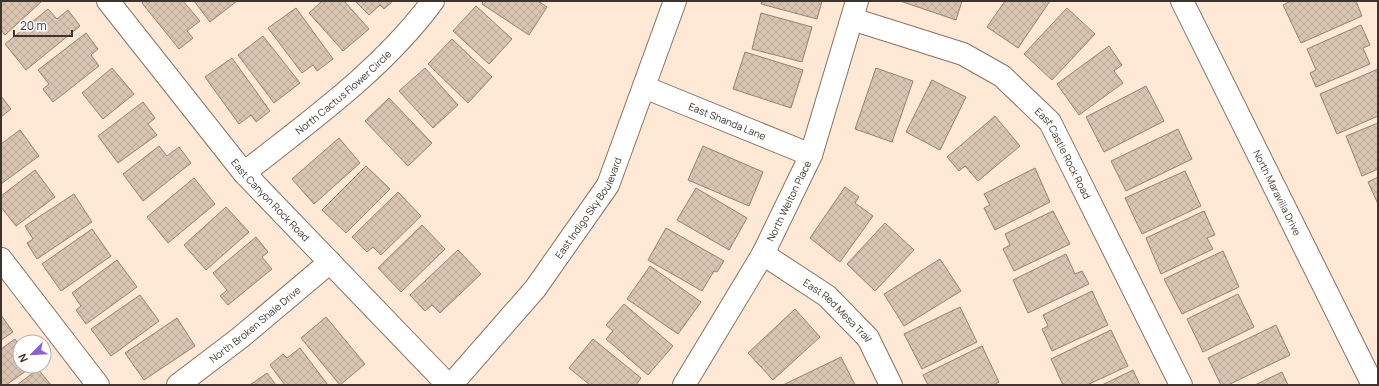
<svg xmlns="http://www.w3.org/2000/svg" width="1379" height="386" viewBox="0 0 1379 386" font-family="Manrope,sans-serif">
  <defs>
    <pattern id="building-cross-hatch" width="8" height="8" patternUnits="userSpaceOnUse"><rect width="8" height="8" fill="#d9c4b2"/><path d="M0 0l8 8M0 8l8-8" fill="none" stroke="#bba999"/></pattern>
  </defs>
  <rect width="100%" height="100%" fill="#ffe8d6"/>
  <!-- building -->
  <path fill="url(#building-cross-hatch)" stroke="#958171" d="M1,1H42L5,35L1,30Z
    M144,1H183L200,21L187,31L193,38L179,49L142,3Z
    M194,1H237L210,22Z
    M322,1H344L369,29L343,51L309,13Z
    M355,1H393L384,9L380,5L369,15Z
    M483,1H538L547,7L529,35L482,4Z
    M762,1H822L817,19L761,4Z
    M900,1H962L956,20Z
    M1005,1H1050L1018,48L987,27Z
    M1291,1H1356L1362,16L1301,43L1283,5Z
    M476,6L512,39L489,64L453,31Z
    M296,8L333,59L317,71L313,65L302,73L268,28Z
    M1067,8L1095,34L1052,80L1024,54Z
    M48,9L57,19L68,10L80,26L26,70L5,44Z
    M761,13L812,27L802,62L752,49Z
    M1361,25L1370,45L1363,48L1370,64L1316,87L1310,73L1316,70L1307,49Z
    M86,33L98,49L91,55L99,66L53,102L43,89L49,84L38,70Z
    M263,36L300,83L274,103L238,55Z
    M452,39L492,77L468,103L428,64Z
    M1109,46L1122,65L1114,71L1123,83L1079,115L1057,84Z
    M745,52L803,70L791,108L733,89Z
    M232,58L270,111L256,122L251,115L239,124L205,77Z
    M112,68L134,94L103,119L82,93Z
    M425,68L458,105L433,128L399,91Z
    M876,68L913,81L892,142L855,129Z
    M1378,69V116L1337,134L1320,94Z
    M932,80L966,97L940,150L906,132Z
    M1146,86L1164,121L1104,152L1086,117Z
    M1,96L11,109L1,117Z
    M389,98L432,143L408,166L365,121Z
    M143,102L155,118L148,124L157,135L118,163L98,136Z
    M995,116L1020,146L978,181L965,166L959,171L947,157Z
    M1378,123V169L1362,176L1346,136Z
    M1178,129L1192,159L1126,191L1111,161Z
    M20,130L39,156L1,184V144Z
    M339,138L360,163L314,204L292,179Z
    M159,146L167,156L179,147L191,163L143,201L123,174Z
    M703,146L763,172L749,206L688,180Z
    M366,166L390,189L346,233L322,210Z
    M1035,168L1050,202L995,230L984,208L990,205L984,194Z
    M35,170L55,197L16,226L1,207V196Z
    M1185,171L1201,206L1142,234L1125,198Z
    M1378,177V204L1368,182Z
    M194,178L215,204L168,243L147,217Z
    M845,187L859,197L855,203L873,216L840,262L810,238Z
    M696,188L747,218L729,250L677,220Z
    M398,192L421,216L381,255L373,247L367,252L352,237Z
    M74,194L92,222L37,259L27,243L33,239L25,226Z
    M226,207L249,232L206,270L184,245Z
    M1053,211L1070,244L1014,271L1003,249L1010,245L1005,234Z
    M1204,211L1215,235L1207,238L1213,249L1161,274L1146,238Z
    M885,223L914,250L875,291L847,264Z
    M422,225L445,249L401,292L378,268Z
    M666,228L724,261L717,272L714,271L702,291L648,260Z
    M92,229L111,256L61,291L42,264Z
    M256,237L268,252L262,257L272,269L228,305L220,296L227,290L213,273Z
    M458,250L481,274L440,313L432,305L425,311L410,295Z
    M1223,251L1239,287L1182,314L1164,279Z
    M1066,254L1075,274L1082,271L1089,284L1028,313L1013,280Z
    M940,259L961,291L904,326L884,294Z
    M117,260L137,287L86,324L76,310L81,306L72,293Z
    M650,266L701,302L678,334L627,299Z
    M1092,291L1108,325L1052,351L1042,329L1048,326L1043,315Z
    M1238,294L1254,327L1203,352L1187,319Z
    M140,295L159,321L111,356L91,329Z
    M624,304L673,346L648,375L606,339L613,331L606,325Z
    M960,307L977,342L922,369L904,334Z
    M795,309L820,337L773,380L748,353Z
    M1,315L13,332L1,340Z
    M326,317L365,364L340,385L301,338Z
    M177,318L195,346L144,380L125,353Z
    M1276,325L1290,355L1228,385H1221L1208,358Z
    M1111,330L1128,366L1087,385H1063L1051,359Z
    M15,339L20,347V366H33L6,385H1V349Z
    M593,339L641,378L636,385H590L569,368Z
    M982,346L999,382L993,385H928L923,375Z
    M300,348L328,385H285L270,365L283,354L287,358Z
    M841,357L855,385H783Z
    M38,369L51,385H17Z
    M1133,370L1140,385H1102Z
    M1282,372L1288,385H1255Z
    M267,373L276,385H250Z"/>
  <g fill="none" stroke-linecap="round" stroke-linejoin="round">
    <!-- minor casing -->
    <g stroke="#867363" stroke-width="24">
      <g id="minor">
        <path id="s1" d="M108,1L244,173L448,385"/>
        <path id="s2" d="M1182,1L1373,385"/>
        <path id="s3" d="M852,19L963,54L1002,76L1050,122L1181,385"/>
        <path id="s4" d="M644,87L811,155"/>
        <path id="s5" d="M244,173C311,120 382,70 433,1"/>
        <path id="s6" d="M763,254L827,296L868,338L891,385"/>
        <path d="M1,259L98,385"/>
        <path id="s7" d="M178,385L241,337L330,262"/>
        <path id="s8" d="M451,385L535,289L608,185L675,1"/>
        <path id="s9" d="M684,385L763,254L811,155L857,1"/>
      </g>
    </g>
    <!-- minor -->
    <use href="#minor" stroke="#fff" stroke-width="22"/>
  </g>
  <g text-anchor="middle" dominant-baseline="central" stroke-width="3" stroke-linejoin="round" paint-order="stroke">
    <!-- street labels -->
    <g font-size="10" fill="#3c342d" stroke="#fff">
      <text stroke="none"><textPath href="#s5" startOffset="128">North Cactus Flower Circle</textPath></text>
      <text stroke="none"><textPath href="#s4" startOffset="90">East Shanda Lane</textPath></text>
      <text stroke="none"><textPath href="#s3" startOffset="261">East Castle Rock Road</textPath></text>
      <text stroke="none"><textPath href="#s2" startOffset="214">North Maravilla Drive</textPath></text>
      <text stroke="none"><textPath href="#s1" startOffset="257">East Canyon Rock Road</textPath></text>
      <text stroke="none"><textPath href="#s9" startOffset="212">North Welton Place</textPath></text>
      <text stroke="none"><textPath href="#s8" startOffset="225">East Indigo Sky Boulevard</textPath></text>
      <text stroke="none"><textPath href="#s6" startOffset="94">East Red Mesa Trail</textPath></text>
      <text stroke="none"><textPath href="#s7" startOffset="98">North Broken Shale Drive</textPath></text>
    </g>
  </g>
  <!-- border -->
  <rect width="1379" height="386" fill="none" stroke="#3c342d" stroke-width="4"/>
  <!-- north arrow -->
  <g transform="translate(32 354) rotate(246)"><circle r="19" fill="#ffffff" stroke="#b1aeab"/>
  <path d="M0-3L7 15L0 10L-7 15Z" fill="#8c5ed8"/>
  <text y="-6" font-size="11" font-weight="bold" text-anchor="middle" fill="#3c342d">N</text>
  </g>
  <!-- scale -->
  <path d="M14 30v6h58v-6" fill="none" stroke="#3c342d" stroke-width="2"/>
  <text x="20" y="30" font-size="12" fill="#3c342d" stroke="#ffffff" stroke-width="3" paint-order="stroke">20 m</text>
</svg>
